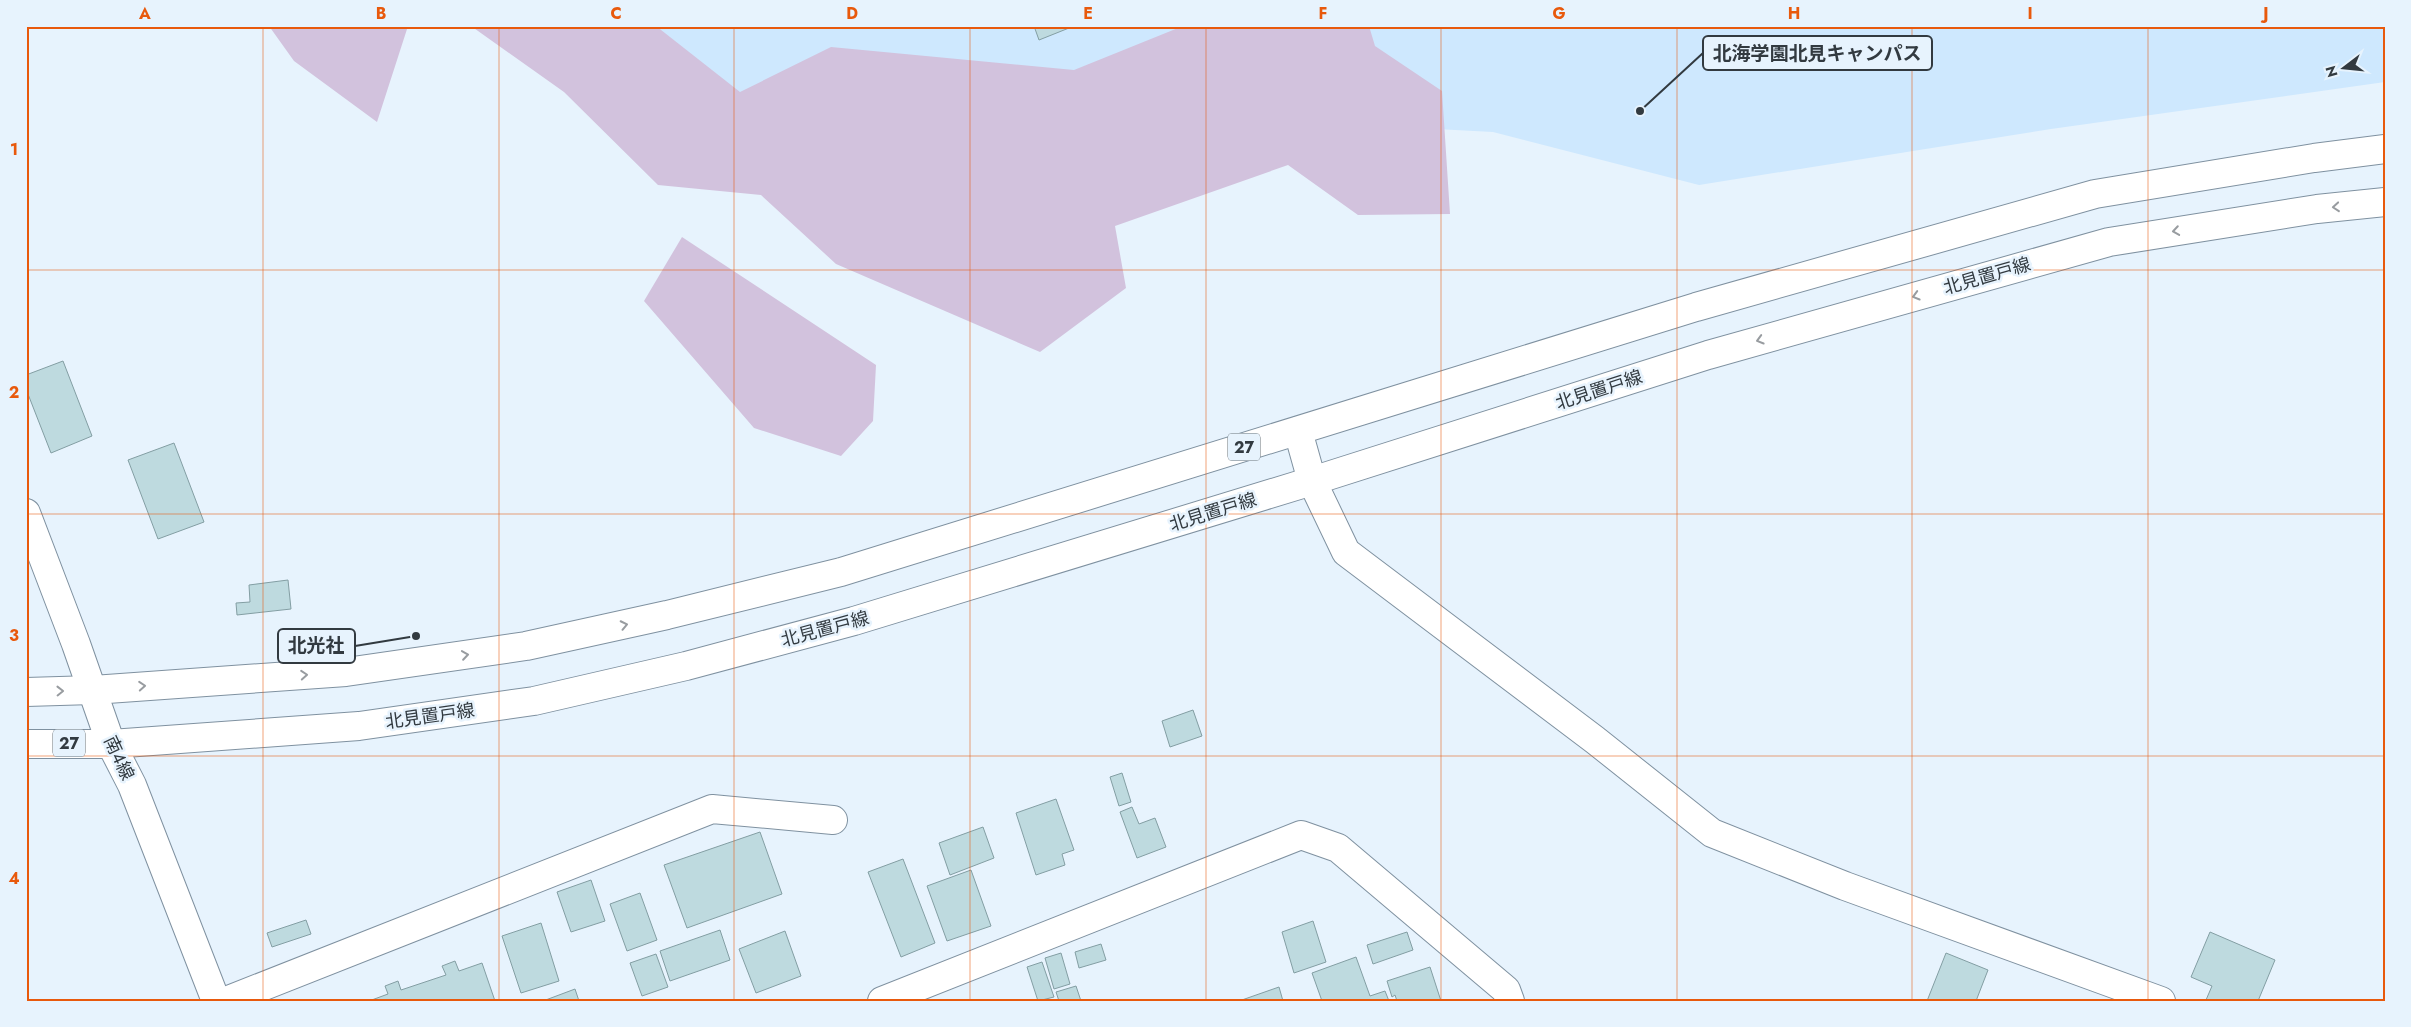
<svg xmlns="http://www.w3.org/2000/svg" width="2411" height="1027" viewBox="0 0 2411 1027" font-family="Jost,'Noto Sans JP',sans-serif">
  <rect width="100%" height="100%" fill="#e7f3fd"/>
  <!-- built -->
  <path fill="#cee8fe" d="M610,26H2385V82L2051,129L1699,185L1493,132L929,102L729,120Z"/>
  <!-- green -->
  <path fill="#d2c2dd" d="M269,26H408L377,122L294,61Z
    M471,26H656L740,92L831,47L1074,70L1183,26H1369L1375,46L1442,91L1450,214L1358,215L1288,165L1115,226L1126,288L1040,352L836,264L761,195L658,185L564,92Z
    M682,237L876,365L873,421L841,456L754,428L644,301Z"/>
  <!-- building -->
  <path fill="#bedadf" stroke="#839ea3" d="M1034,26H1074L1039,40Z
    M63,361L92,436L51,453L26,389V375Z
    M174,443L204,522L158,539L128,460Z
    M288,580L291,609L237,615L236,603L250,602L249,585Z
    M1193,710L1202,736L1170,747L1162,721Z
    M1122,773L1131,802L1119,806L1110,777Z
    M1056,799L1074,850L1062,854L1065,865L1036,875L1016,813Z
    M1132,807L1139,824L1155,818L1166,847L1137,858L1120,812Z
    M983,827L994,858L950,875L939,843Z
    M760,832L782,894L687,928L664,865Z
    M903,859L935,943L901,957L868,872Z
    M971,870L991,926L947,941L927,886Z
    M591,880L605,921L571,932L557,892Z
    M640,893L657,940L627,951L610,904Z
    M306,920L311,934L272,947L267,933Z
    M1313,921L1326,962L1294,973L1282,932Z
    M541,923L559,981L521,993L502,936Z
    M720,930L730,960L670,981L660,951Z
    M785,931L801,976L756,993L739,949Z
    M1407,932L1413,950L1373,964L1367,945Z
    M2210,932L2275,960L2258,1001L2206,1000L2212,986L2191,977Z
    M1101,944L1106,960L1079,968L1075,952Z
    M1061,953L1070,984L1054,989L1045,958Z
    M1946,953L1988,970L1976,1001H1927Z
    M656,954L668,987L642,996L630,963Z
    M1356,957L1370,996L1385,991L1389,1001H1322L1312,973Z
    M455,961L459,971L482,963L495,1001H369L388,994L385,986L398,981L401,990L446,975L442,966Z
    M1042,962L1054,997L1038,1001L1027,967Z
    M1430,967L1441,1001H1397L1395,995L1392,997L1387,981Z
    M1076,986L1081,1001H1059L1056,992Z
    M1279,987L1283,1001H1239Z
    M575,989L579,1001H543Z"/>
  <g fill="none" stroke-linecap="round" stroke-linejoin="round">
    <!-- minor casing -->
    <g stroke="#7f91a0" stroke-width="30">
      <path id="minor" d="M1298,431L1312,481L1346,552L1595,740L1712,833L1845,886L2161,1001
        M26,513L76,644L111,744L132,785L216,1001
        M226,1001L712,809L833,820
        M882,1001L1301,835L1338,848L1506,990L1510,1001"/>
    </g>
    <!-- major casing -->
    <g stroke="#7f91a0" stroke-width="30">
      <path id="major" d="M26,692L93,690L346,672L526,646L667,615L841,572L1696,307L2095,194L2314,158L2385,149
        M26,744H111L359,726L534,701L686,666L854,621L1312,481L1708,355L2109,242L2317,209L2385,202"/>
    </g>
    <!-- minor -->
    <use href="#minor" stroke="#fff" stroke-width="28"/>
    <!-- major -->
    <use href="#major" stroke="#fff" stroke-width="28"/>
  </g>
  <!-- one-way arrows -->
  <defs><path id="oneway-chevron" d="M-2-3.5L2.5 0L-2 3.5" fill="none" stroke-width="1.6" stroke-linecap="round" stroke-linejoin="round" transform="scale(1.25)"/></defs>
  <g stroke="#989ca0">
    <use href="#oneway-chevron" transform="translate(2336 207) rotate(175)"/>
    <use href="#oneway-chevron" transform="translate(2176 231) rotate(171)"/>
    <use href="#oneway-chevron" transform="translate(1916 296) rotate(164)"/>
    <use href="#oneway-chevron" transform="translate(1760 340) rotate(164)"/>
    <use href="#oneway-chevron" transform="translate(624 625) rotate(-12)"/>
    <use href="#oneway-chevron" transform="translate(465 655) rotate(-8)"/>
    <use href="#oneway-chevron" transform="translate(304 675) rotate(-4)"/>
    <use href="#oneway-chevron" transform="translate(142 686) rotate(-4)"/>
    <use href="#oneway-chevron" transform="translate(60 691) rotate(-1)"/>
  </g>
  <!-- grid -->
  <path fill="none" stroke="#e8590c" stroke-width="1" stroke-opacity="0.55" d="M263,26V1001M499,26V1001M734,26V1001M970,26V1001M1206,26V1001M1441,26V1001M1677,26V1001M1912,26V1001M2148,26V1001M26,270H2385M26,514H2385M26,756H2385"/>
  <g text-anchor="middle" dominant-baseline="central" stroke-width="5" stroke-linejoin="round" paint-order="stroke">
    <!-- shield labels -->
    <g fill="#e7f3fd" stroke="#687279" stroke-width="1">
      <rect x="1228" y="433.5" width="32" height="27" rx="4"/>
      <rect x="53" y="729.5" width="32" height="27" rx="4"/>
    </g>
    <g font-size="16" font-weight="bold" fill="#323a40">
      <text x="1244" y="447">27</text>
      <text x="69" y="743">27</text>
    </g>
    <!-- street labels -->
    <g font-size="18" fill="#323a40" stroke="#e7f3fd">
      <text transform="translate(1987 276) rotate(-16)">北見置戸線</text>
      <text transform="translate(1599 390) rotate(-18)">北見置戸線</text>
      <text transform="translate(1213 512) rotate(-17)">北見置戸線</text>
      <text transform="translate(825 629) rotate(-15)">北見置戸線</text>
      <text transform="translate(430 716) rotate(-8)">北見置戸線</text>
      <text transform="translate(119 758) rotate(65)">南4線</text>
    </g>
  </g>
  <!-- callouts -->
  <path fill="none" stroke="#323a40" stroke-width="2" d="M1640 111L1703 53M416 636L355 646"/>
  <g fill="#323a40" stroke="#e7f3fd" stroke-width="2">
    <circle cx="1640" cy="111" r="5"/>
    <circle cx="416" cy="636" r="5"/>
  </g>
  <g fill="#e7f3fd" stroke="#323a40" stroke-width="2">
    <rect x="1703" y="36" width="229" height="34" rx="5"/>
    <rect x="278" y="629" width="77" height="34" rx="5"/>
  </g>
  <g font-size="19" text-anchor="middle" font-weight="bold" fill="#323a40">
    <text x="1817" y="60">北海学園北見キャンパス</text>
    <text x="316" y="652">北光社</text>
  </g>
  <!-- border -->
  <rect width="2411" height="1027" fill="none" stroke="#e7f3fd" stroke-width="55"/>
  <!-- north arrow -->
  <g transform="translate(2344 68) rotate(254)" stroke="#e7f3fd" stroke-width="4" paint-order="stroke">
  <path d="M0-4L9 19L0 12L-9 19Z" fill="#323a40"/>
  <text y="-8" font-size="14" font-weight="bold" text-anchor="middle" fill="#323a40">N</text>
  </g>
  <rect x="28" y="28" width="2356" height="972" fill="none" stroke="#e8590c" stroke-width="2"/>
  <g font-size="16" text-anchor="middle" font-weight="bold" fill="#e8590c">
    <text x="145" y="19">A</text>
    <text x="381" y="19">B</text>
    <text x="616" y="19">C</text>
    <text x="852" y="19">D</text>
    <text x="1088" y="19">E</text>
    <text x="1323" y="19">F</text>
    <text x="1559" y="19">G</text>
    <text x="1794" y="19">H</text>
    <text x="2030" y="19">I</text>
    <text x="2266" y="19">J</text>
    <text x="14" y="155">1</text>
    <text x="14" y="398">2</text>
    <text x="14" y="641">3</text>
    <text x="14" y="884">4</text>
  </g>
</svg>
